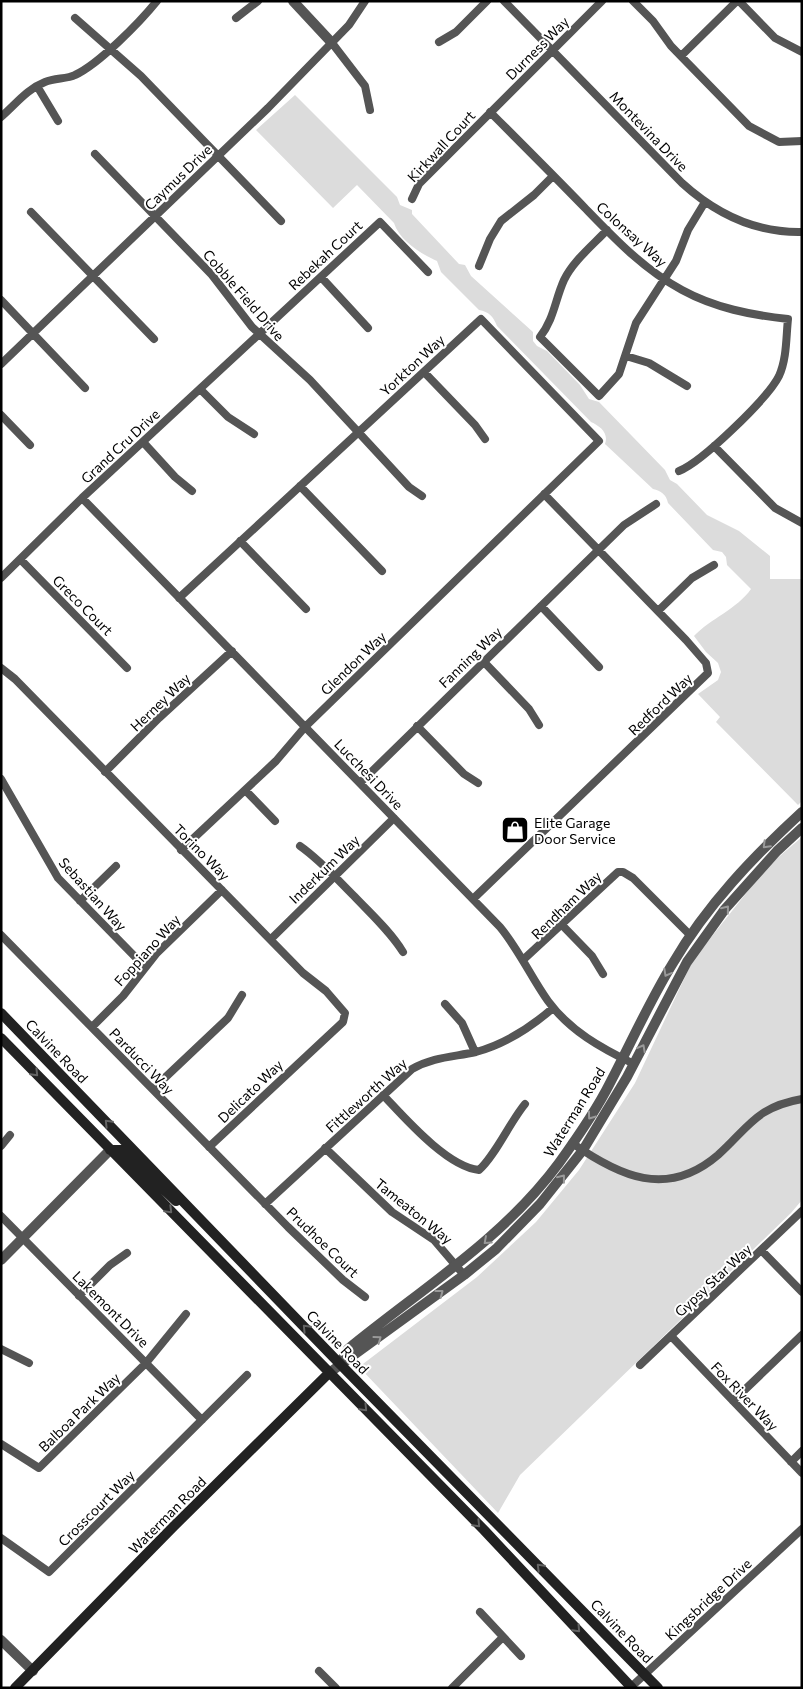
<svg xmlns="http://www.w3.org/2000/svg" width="803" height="1689" viewBox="0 0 803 1689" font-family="Commissioner,sans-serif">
  <rect width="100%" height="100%" fill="#fff"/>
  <!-- green -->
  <path fill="#dcdcdc" d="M295,95L397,197L400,205L412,210V214L459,264L465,265L471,276L533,332V341L537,346L547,351L580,385L589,399L599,402L665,470L670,480L677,484L707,515L739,531L770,556V579H802V801L798,805L716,722L720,717L698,694L718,680L721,672L718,663L706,652L694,636C710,619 737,609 751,589L727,565L726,557L722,552L713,550L668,503C666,494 661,491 653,489L605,444C609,433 600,426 591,422L497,326C493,316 489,312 479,310L441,272L437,261C421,254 399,240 394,223L357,185L333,208L256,130Z
    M802,837V1200L791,1213L520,1475L498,1513L359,1367L477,1277L536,1222L579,1170L635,1083L693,960L767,867Z"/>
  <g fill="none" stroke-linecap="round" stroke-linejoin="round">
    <!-- minor -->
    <path stroke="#555" stroke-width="8" d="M504,1L682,183C715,213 756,233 802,232
      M633,1L653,21L671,46L749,126L779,142L802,141
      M739,1L775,38L802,52
      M75,18L141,76L281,221
      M236,18L258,1
      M439,42L456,32L487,1
      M332,43L365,86L370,110
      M681,56L737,1
      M37,86L58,121
      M490,112C521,143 553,175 584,207C614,238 643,269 682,290C715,308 751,315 788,319C786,337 787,358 779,376C768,398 702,462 679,471
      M1,117C16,104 27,89 45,82C55,78 67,79 75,75C99,64 140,22 157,1
      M95,154L212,275L252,327L310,380L409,487L422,496
      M412,199L419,184L602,1
      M31,212L154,339
      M607,230C593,245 573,261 564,280C555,300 554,319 540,337L599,396L619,374L636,323L676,261L688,230L705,202
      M479,266L490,239L501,221L534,195L553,176
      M321,277L368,328
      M1,300L85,388
      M626,356L649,363L687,386
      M1,364L268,108L349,25L365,1
      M424,372L475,425L485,439
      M200,389L228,417L254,434
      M1,415L30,445
      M143,442L175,477L192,491
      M714,446L775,508L802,523
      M300,486L382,571
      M82,498L500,927C519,950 531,977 548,1001C570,1031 601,1048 634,1064
      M240,541L306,609
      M20,559L127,668
      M1,578L82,498L380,222L428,272
      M179,598L481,319L599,441L305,727L276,761L181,850
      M541,606L599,667
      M658,611L692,578L714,565
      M484,662L529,709L539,725
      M1,668L15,679L303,973L326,991L345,1013L343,1022L209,1147
      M417,726L464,774L478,783
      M105,772L159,718L232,651
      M1,779L58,878L145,967
      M360,783L624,525L656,504
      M245,790L275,821
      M300,846C320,860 337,879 354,896C371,914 390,931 403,952
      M473,899L708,673L706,663L686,640L544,494
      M80,901L116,866
      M562,925L592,956L603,974
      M1,935L288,1227L343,1280L365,1297
      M271,939L394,818
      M524,959L618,872H623L633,878L690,935
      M445,1004L462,1023L475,1052
      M92,1027L123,996L156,954L222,890
      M153,1089L228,1018L242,995
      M383,1095C404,1117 447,1167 479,1170C495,1156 510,1122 525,1104
      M572,1143C619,1176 667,1199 718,1155C749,1127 756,1107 802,1099
      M1,1146L10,1135
      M325,1148L392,1212L434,1240L464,1275
      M265,1204L412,1069C433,1057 453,1057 476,1052C506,1044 530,1028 553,1008
      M1,1216L202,1420
      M762,1251L802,1292
      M79,1296L110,1265L127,1253
      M671,1336L802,1473
      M1,1349L29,1363
      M640,1365L802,1211
      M733,1401L802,1335
      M1,1444L39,1468L146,1363L186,1314
      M791,1462L802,1451
      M1,1538L49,1572L247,1375
      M480,1612L521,1656
      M319,1671L336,1688
      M452,1688L503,1637
      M630,1688L802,1529"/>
    <!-- tertiary -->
    <path stroke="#555" stroke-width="10" d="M293,1L332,43
      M1,1260L110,1150
      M340,1363L348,1349C421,1289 502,1240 559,1163C577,1138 596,1111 610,1083C631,1043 649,1002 673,963C707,905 753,857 802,812
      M329,1373L464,1275L496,1249L540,1204L583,1150L627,1077L687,962L725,909L777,851L802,828
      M1,1640L33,1671"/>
    <!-- secondary -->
    <path stroke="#222" stroke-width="10" d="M1,1013L340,1364L658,1688
      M1,1038L484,1530L632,1688
      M110,1150H122L176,1201
      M15,1688L174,1526L329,1373"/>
  </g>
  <!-- one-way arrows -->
  <defs><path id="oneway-chevron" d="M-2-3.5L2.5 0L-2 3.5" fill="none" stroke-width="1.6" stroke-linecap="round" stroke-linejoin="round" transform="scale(1.25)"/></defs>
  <g stroke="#999">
    <use href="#oneway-chevron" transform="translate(766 845) rotate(135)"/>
    <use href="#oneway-chevron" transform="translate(726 909) rotate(-51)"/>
    <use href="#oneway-chevron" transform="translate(667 973) rotate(119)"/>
    <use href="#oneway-chevron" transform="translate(642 1048) rotate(-62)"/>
    <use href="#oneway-chevron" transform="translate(591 1116) rotate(126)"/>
    <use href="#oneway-chevron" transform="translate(562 1178) rotate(-52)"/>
    <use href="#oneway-chevron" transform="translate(487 1241) rotate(138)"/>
    <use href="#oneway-chevron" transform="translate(440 1293) rotate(-37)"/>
    <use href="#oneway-chevron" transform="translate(378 1339) rotate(-36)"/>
  </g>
  <g stroke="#646464">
    <use href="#oneway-chevron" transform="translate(35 1073) rotate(46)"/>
    <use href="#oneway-chevron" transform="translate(108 1123) rotate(-134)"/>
    <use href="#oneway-chevron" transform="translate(169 1210) rotate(45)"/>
    <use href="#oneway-chevron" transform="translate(306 1328) rotate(-134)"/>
    <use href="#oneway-chevron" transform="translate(364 1408) rotate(46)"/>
    <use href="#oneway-chevron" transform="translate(477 1524) rotate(46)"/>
    <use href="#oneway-chevron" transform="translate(540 1567) rotate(-135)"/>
    <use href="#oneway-chevron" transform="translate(577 1629) rotate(47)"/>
  </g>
  <!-- icons -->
  <defs>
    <g id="shop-square" transform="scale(1.4375)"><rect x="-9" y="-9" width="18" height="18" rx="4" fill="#000" stroke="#fff"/><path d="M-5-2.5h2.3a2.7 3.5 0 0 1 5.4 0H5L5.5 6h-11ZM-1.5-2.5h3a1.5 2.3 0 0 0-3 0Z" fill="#fff"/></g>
  </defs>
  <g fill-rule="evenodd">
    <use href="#shop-square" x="515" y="830"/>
  </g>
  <g text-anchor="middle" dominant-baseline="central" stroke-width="4" stroke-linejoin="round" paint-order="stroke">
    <!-- street labels -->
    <g font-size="14" fill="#000" stroke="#fff">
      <text transform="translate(537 48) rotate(-45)">Durness Way</text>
      <text transform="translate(649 131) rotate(46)">Montevina Drive</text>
      <text transform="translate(441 146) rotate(-47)">Kirkwall Court</text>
      <text transform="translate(178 177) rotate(-44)">Caymus Drive</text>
      <text transform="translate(632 234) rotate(42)">Colonsay Way</text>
      <text transform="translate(325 255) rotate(-43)">Rebekah Court</text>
      <text transform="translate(244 295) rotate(49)">Cobble Field Drive</text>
      <text transform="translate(412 365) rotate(-43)">Yorkton Way</text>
      <text transform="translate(120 446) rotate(-43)">Grand Cru Drive</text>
      <text transform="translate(83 605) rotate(45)">Greco Court</text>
      <text transform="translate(470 657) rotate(-44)">Fanning Way</text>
      <text transform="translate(353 663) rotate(-44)">Glendon Way</text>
      <text transform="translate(160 702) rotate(-44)">Herney Way</text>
      <text transform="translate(660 704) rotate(-44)">Redford Way</text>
      <text transform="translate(369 774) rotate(46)">Lucchesi Drive</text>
      <text transform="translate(202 852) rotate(45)">Torino Way</text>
      <text transform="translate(324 869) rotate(-44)">Inderkum Way</text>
      <text transform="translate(93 894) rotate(48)">Sebastian Way</text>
      <text transform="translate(566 905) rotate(-44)">Rendham Way</text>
      <text transform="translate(147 950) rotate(-48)">Foppiano Way</text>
      <text transform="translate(57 1051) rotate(46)">Calvine Road</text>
      <text transform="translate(142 1061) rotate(46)">Parducci Way</text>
      <text transform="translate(250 1091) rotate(-44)">Delicato Way</text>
      <text transform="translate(366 1095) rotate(-42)">Fittleworth Way</text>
      <text transform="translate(574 1112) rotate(-58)">Waterman Road</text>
      <text transform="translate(414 1211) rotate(39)">Tameaton Way</text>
      <text transform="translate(323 1242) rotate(44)">Prudhoe Court</text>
      <text transform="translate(713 1280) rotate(-43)">Gypsy Star Way</text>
      <text transform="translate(111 1309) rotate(45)">Lakemont Drive</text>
      <text transform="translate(338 1342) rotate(46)">Calvine Road</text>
      <text transform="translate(745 1396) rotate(46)">Fox River Way</text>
      <text transform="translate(79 1412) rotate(-44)">Balboa Park Way</text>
      <text transform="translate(96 1508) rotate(-45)">Crosscourt Way</text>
      <text transform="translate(167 1515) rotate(-45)">Waterman Road</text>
      <text transform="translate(708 1599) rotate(-43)">Kingsbridge Drive</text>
      <text transform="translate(622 1631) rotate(46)">Calvine Road</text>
    </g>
    <!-- poi labels -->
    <g font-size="14" fill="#000" stroke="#fff" text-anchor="start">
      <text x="534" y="822">Elite Garage<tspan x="534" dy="16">Door Service</tspan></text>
    </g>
  </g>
  <!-- border -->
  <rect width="803" height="1689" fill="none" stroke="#000000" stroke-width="5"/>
</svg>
